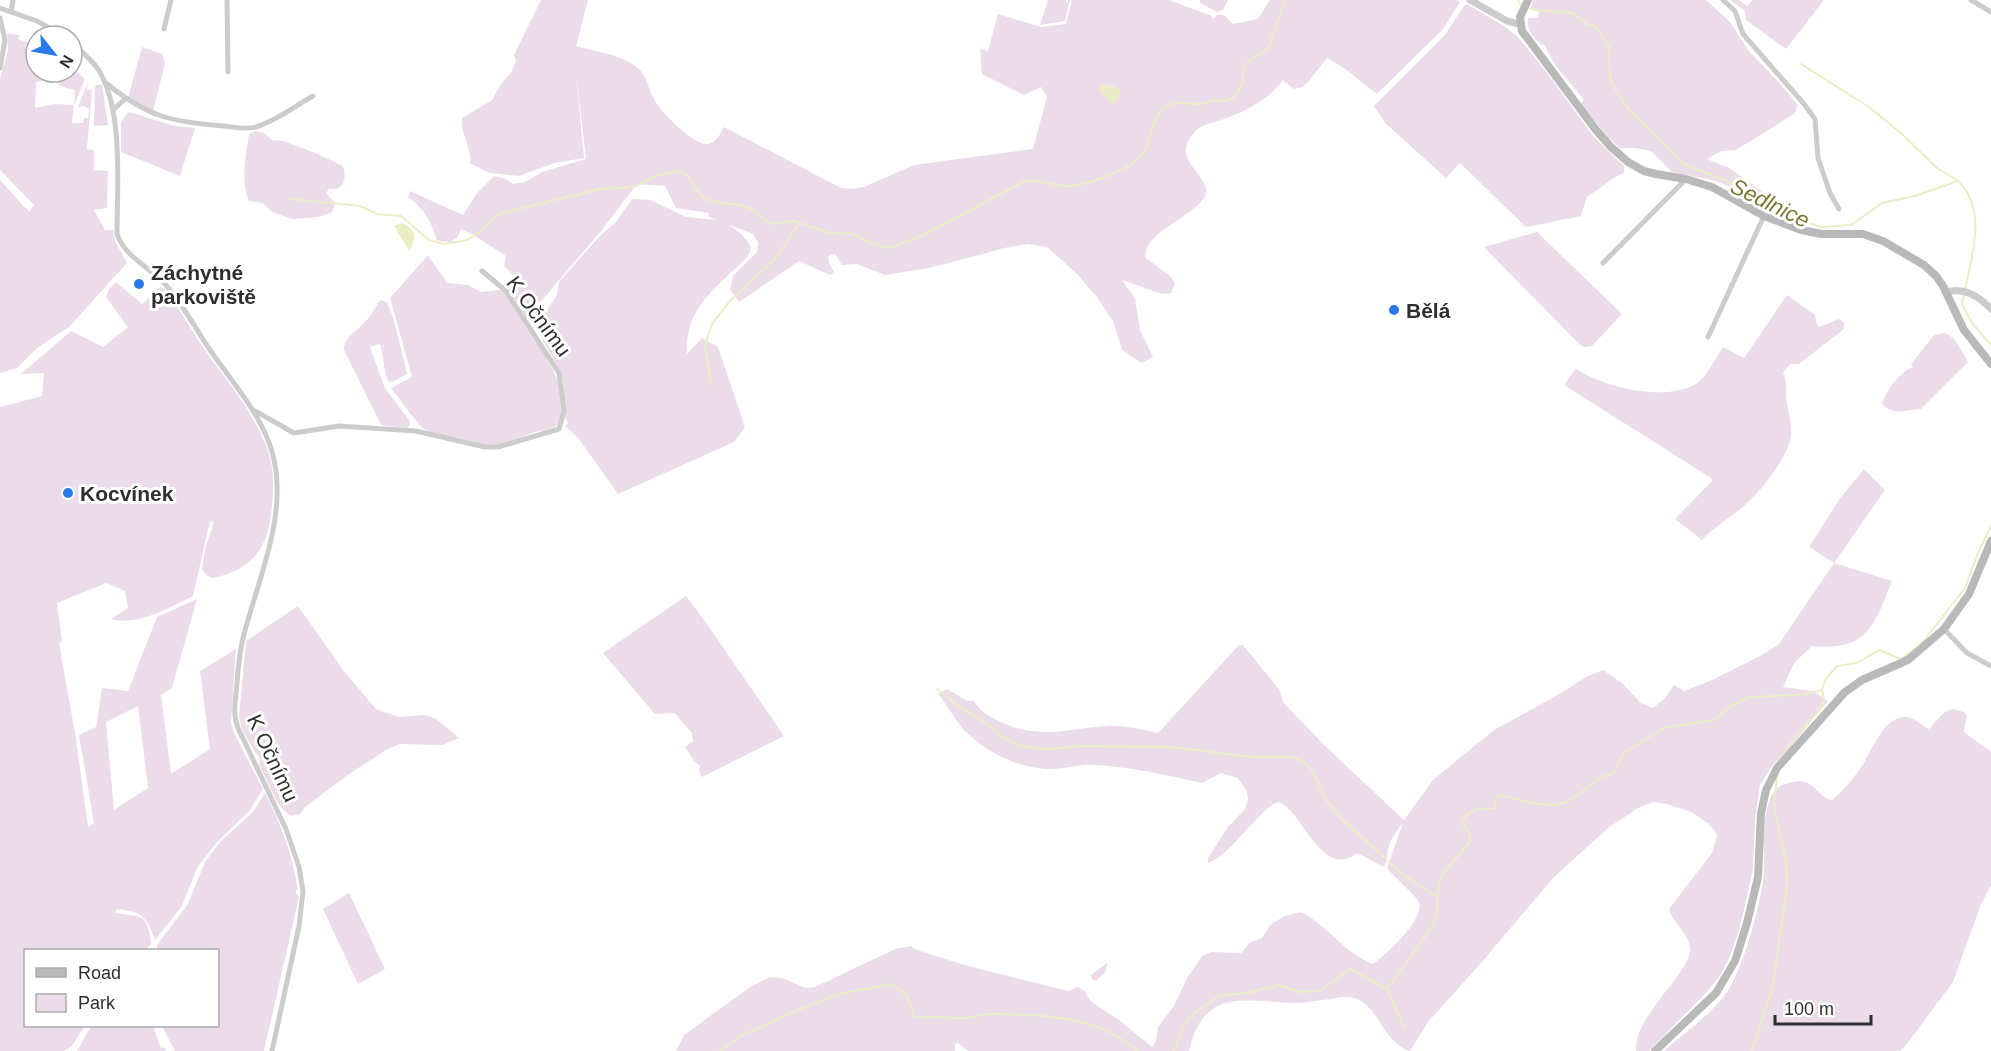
<svg xmlns="http://www.w3.org/2000/svg" width="1991" height="1051" viewBox="0 0 1991 1051" font-family="Helvetica,sans-serif">
  <rect width="100%" height="100%" fill="#fff"/>
  <!-- green -->
  <path fill="#ecdcea" fill-rule="evenodd" d="M541,0H588L576,46C597,52 621,54 638,68C647,76 649,91 655,101C662,113 694,146 708,144C717,142 720,134 724,127L841,188L852,189L864,187L914,165L1033,149L1047,97L1041,87L1024,95L982,74L980,49L988,51L998,14L1041,27L1066,24L1072,0H1169L1212,16L1213,19L1217,15H1224L1233,24L1258,19L1270,0H1457L1460,2L1443,29L1377,94L1344,68L1327,58L1308,82L1302,87L1294,89L1283,80C1269,100 1241,114 1218,121C1209,124 1200,125 1194,133C1167,162 1217,177 1204,198C1192,217 1141,234 1146,258L1170,276L1175,283L1171,293L1162,294L1122,280L1135,299L1140,330L1153,357L1142,363L1122,350L1113,321L1096,296L1077,274L1047,247L1028,244L1009,247L929,268L885,275L857,264L842,265L835,254H832L828,257L829,263L834,272L830,275L799,261L739,302L730,290L733,276L757,252L758,243L753,234L730,225C738,232 749,238 751,250L747,257C717,288 684,307 687,354L702,338L718,347L745,427L734,442L618,494L579,439L565,426L568,423L565,417L563,380L556,363L542,340L539,328L540,321L557,295L559,282L598,238L616,222L632,199L650,200L686,217L717,220L708,217L709,213L676,208L665,186L637,184L601,231L527,318L522,321C541,349 571,384 559,421C556,431 541,430 532,433C522,436 512,443 502,445C488,448 439,437 426,430C418,427 398,396 391,388L412,377L390,298L428,255L447,283L468,285L481,292L508,289L513,280V275L504,266L506,256L472,234L461,229L457,238L450,242L437,241C432,223 424,208 408,197L410,191L463,215L477,193L494,176L506,179L513,184L525,182L542,172L586,159L576,73L584,158L555,163L519,176L489,173L470,163C472,147 460,134 462,118L492,100L502,83L511,73L516,61L514,55Z
    M1048,0H1066V3H1068V0H1070L1065,21L1040,25Z
    M1200,0H1228L1223,10L1217,12L1200,3Z
    M1533,0H1706L1730,22L1748,50L1783,87L1798,105L1794,114L1736,150L1721,151L1707,159L1729,168L1772,198L1767,210L1736,190L1717,181L1672,172L1651,151L1635,148H1620L1606,135L1581,104L1584,100L1556,66L1545,46C1535,42 1526,30 1528,18H1538L1539,11L1531,8Z
    M1730,0H1739L1747,6L1753,0H1824L1786,49L1746,20L1745,11Z
    M1467,4L1501,24L1517,36L1544,69L1595,138L1624,166V173L1617,176L1587,197L1581,216L1526,227L1460,163L1446,178L1385,123L1374,106L1444,36L1464,6Z
    M7,33L20,35L18,39L27,42L26,52L36,51V72H51L50,80L36,82L35,108L55,104L74,105L75,90L66,88L59,85L56,72H72V67L85,79L74,105L72,123H83L84,118H88L89,109L84,106L78,107L88,82L87,90H92L87,149L94,150V170L108,171L107,208L94,210L105,230H113L115,241L127,263L69,327L37,348L17,368L0,373V180L29,212L34,205L0,170V78L8,50Z
    M142,47L162,54L165,63L153,111L128,98Z
    M102,84L108,125L94,126L95,88L96,85Z
    M129,112L175,126L195,128L180,176L121,152V122Z
    M255,131L264,133L272,140L283,141L318,154L343,166L345,176L343,184L337,189H329L326,193L335,203L332,212L319,217L292,219L272,212L263,203L249,201C240,181 246,155 249,134Z
    M1537,232L1622,314L1592,346L1584,347L1579,344L1484,247Z
    M116,282L142,304L161,286L168,293C184,316 198,342 216,365C235,390 260,424 269,454C276,476 273,504 269,526C263,556 243,572 213,578L206,575L202,569L205,549L214,522L210,521L193,596C168,608 139,626 111,619L128,608L125,591L106,583L57,603L62,641L59,643L76,739L88,827L94,823L79,735L96,727L102,688L128,691L157,617L197,599L172,688L161,695L171,774L210,749L200,671L236,649L231,722L234,733L263,789L250,810L217,842L197,868L182,906L155,940C146,916 143,912 117,909L115,913C142,917 148,913 151,944L146,950H26V1026H85L71,1047L64,1051H0V407L42,396L44,373L21,374L71,331L103,347L128,327L106,297L109,289ZM138,706L148,788L114,810L106,722Z
    M1787,295L1815,315L1817,325L1820,327L1839,319L1844,322V329L1799,364H1790L1783,373C1788,382 1785,393 1787,404C1789,414 1792,426 1791,436C1787,461 1757,496 1738,511C1725,521 1713,528 1702,540L1675,519L1712,481L1711,478L1564,385L1576,369C1604,387 1660,401 1692,386C1706,380 1715,359 1723,347L1744,358Z
    M380,300L387,302L394,320L407,374L392,382L388,381C383,368 384,356 380,344L370,347L385,388L409,420L410,424L407,428L381,425L344,350C344,337 355,332 363,324C370,318 375,308 380,300Z
    M1945,333C1956,337 1962,352 1968,362L1921,409C1906,409 1894,417 1882,404C1885,391 1901,371 1913,367L1911,364L1934,335Z
    M1864,469L1885,490L1834,563L1892,581C1874,626 1868,651 1812,646L1794,663L1783,687L1813,691L1828,701L1788,750L1772,766L1760,785L1755,819L1753,870L1739,931L1729,959L1720,976L1704,995L1649,1051H1636C1634,1025 1667,992 1681,971C1685,964 1690,958 1690,950C1690,933 1673,925 1669,909L1712,853L1717,836L1715,831L1708,823L1691,812L1667,804L1653,802L1638,808L1608,828L1552,879L1482,962L1428,1022L1410,1051C1385,1044 1380,1011 1359,1000C1348,994 1334,999 1323,1000C1314,1001 1304,1003 1295,1003C1272,1003 1239,996 1218,1006C1199,1016 1194,1032 1189,1051H968L958,1043L955,1044V1051H676L684,1035L750,987L770,977L783,978L805,988L815,987L895,949L911,946L917,950L968,966L1068,991L1078,987L1085,991L1087,996L1093,1003L1119,1020L1152,1047L1156,1041L1158,1027L1174,1006L1187,978L1202,956L1212,952L1241,953L1251,942L1262,938L1271,924L1285,916L1301,912C1327,925 1346,954 1373,964C1385,955 1425,920 1419,902C1418,898 1392,875 1387,868L1403,823C1398,829 1391,838 1389,846C1386,855 1389,857 1384,867L1357,853C1321,880 1305,814 1279,802C1261,806 1231,856 1208,863V858L1228,827L1245,809L1248,799L1247,792L1238,778L1221,773L1202,783C1166,775 1131,767 1094,765C1080,764 1066,769 1052,769C1023,770 986,753 965,731C955,720 948,706 938,694L947,689L968,701H974C978,709 987,715 995,719C1035,741 1066,729 1108,726C1125,725 1142,730 1158,733L1239,645H1243L1279,689L1283,702L1324,745L1404,820L1433,780L1494,730L1554,697L1588,676L1603,670L1622,683L1641,703L1653,708L1665,698L1674,685L1684,691L1712,680L1762,655L1779,644L1834,563L1809,547L1840,498Z
    M686,596L707,624L784,736L702,777L699,771L700,766L694,761L685,747L693,741L692,733L674,713L655,714L603,653Z
    M298,606L343,670L376,709L399,717L425,715L436,719L459,738L442,745L400,744L388,749L352,772L305,807L300,814L290,816L278,804L259,765L260,760L242,730L239,717L246,641Z
    M1954,709L1964,712L1967,716L1964,732L1991,752V886L1981,904L1953,982L1907,1044L1900,1051H1664C1684,1033 1709,1016 1725,995C1742,972 1757,916 1762,887C1768,861 1756,803 1780,786C1784,784 1789,783 1793,782C1815,777 1817,798 1832,800C1843,791 1852,780 1860,769C1871,754 1882,717 1905,717C1915,717 1921,726 1929,729C1938,721 1941,711 1954,709Z
    M265,793C281,823 293,856 298,890L295,891L299,897L264,1051H175L162,1026H218V950H157V945L188,904L205,862L219,843L253,812Z
    M349,893L385,969L358,984L323,909Z
    M1107,963L1106,971L1096,981L1092,979L1091,975Z
    M91,1026H153L161,1048L164,1047L166,1051H77Z"/>
  <!-- water -->
  <path fill="#ebedc7" d="M1103,84L1114,86L1121,91L1119,98L1114,104L1102,94L1099,87Z
    M402,223C416,228 417,240 409,251L394,226Z"/>
  <g fill="none" stroke-linecap="round" stroke-linejoin="round">
    <!-- stream -->
    <path stroke="#ebedc7" stroke-width="2" d="M1518,0L1520,4L1534,10L1573,13L1588,25H1595L1609,47L1610,78L1616,91L1631,112L1684,164L1749,190L1771,207L1789,216L1821,227L1851,225L1882,203L1915,196L1958,181C1991,213 1968,265 1962,305L1972,323L1991,345
      M1801,64L1869,107L1902,134L1937,168L1957,180
      M291,199L360,206L377,214L401,216L429,240L444,244L467,240L477,234L499,214L600,189L634,187L658,175L681,171C694,179 694,189 703,197C714,205 733,202 746,207C755,210 762,217 770,224L794,221L829,233L853,234L876,245L890,248L924,235L1025,181C1041,179 1055,187 1071,186C1090,184 1134,169 1144,152C1152,138 1151,116 1166,107C1179,98 1189,106 1202,104C1206,104 1211,100 1215,100C1218,100 1221,101 1224,101C1234,101 1238,91 1243,83C1241,60 1251,60 1268,49L1285,0
      M711,385L705,345L712,324L729,302L776,258L799,223
      M937,689L957,705L993,728L1001,736L1020,746L1048,749L1078,746L1170,747L1252,757H1292L1304,762L1312,770L1328,803L1343,820L1385,858
      M1776,766L1795,737L1820,710L1824,698L1822,690
      M1389,862L1401,873L1437,897
      M1387,989L1404,1027
      M720,1051L741,1036L791,1013L839,994L892,984L907,996L915,1017C931,1016 946,1018 961,1018C970,1018 979,1015 989,1014C1029,1014 1079,1015 1115,1035C1123,1040 1131,1046 1138,1051
      M1173,1051L1176,1048L1182,1029L1191,1015L1219,996L1252,992L1279,985L1299,992L1320,991L1350,969L1387,989L1433,926L1437,911L1439,883L1444,872L1470,842V835L1461,822C1471,808 1478,808 1495,808V799L1501,795C1518,799 1549,810 1566,802C1584,794 1594,777 1614,773L1624,753L1664,728L1714,720L1730,706L1750,697L1799,695L1822,690L1825,680L1837,666L1857,663L1879,650L1900,659L1903,658L1922,643L1965,588L1976,558L1991,525
      M1752,1051L1773,986L1787,885L1786,860L1774,809L1777,775"/>
    <!-- minor -->
    <path stroke="#ccc" stroke-width="5" d="M227,0L228,72
      M1723,0L1735,11L1743,34L1804,104L1815,119L1818,158L1830,193L1839,209
      M1971,0L1991,12
      M0,8L37,21L63,36
      M11,12L13,0
      M0,18L5,40L0,68
      M164,29L171,0
      M72,43C81,51 91,59 98,69C124,109 117,188 117,234C125,257 148,266 164,283C181,301 194,326 208,347C231,381 262,414 273,455C288,515 259,577 244,634C240,650 238,667 237,683C236,698 232,713 238,728L286,829L299,867L303,891L299,926L272,1051
      M106,83C147,117 172,122 224,126C234,127 247,130 256,127C276,121 295,106 313,96
      M113,110L125,99
      M1603,263L1686,179
      M1708,337L1764,216
      M255,411L294,433L339,426L416,431L485,447H498L559,429L564,411L559,373L505,290L482,271
      M1944,629L1967,653L1991,666"/>
    <!-- tertiary -->
    <path stroke="#ccc" stroke-width="7" d="M1470,0L1507,21L1519,24
      M1946,292C1965,287 1978,296 1991,309"/>
    <!-- secondary -->
    <path stroke="#b9b9b9" stroke-width="8" d="M1528,0L1520,17L1522,31L1596,130L1611,147L1628,162L1644,171L1656,174L1686,179L1712,187L1764,216L1801,230L1822,234H1863L1883,241L1924,265L1936,276L1943,286L1964,330L1991,364
      M1655,1051L1716,993L1735,961L1747,923L1758,877L1761,813L1766,790L1777,768L1845,692L1862,680L1908,660L1944,629L1969,594L1991,541"/>
  </g>
  <!-- markers -->
  <g fill="#2b7aeb" stroke="#fff" stroke-width="2">
    <circle cx="139" cy="284" r="6"/>
    <circle cx="1394" cy="310" r="6"/>
    <circle cx="68" cy="493" r="6"/>
  </g>
  <g text-anchor="middle" dominant-baseline="central" stroke-width="6" stroke-linejoin="round" paint-order="stroke">
    <!-- poi labels -->
    <g font-size="21" font-weight="bold" fill="#2f2f2f" stroke="#fff" text-anchor="start">
      <text x="151" y="272">Záchytné<tspan x="151" dy="24">parkoviště</tspan></text>
      <text x="1406" y="310">Bělá</text>
      <text x="80" y="493">Kocvínek</text>
    </g>
    <!-- street labels -->
    <g font-size="21" fill="#2f2f2f" stroke="#fff">
      <text transform="translate(539 316) rotate(54)">K Očnímu</text>
      <text transform="translate(273 758) rotate(65)">K Očnímu</text>
    </g>
    <!-- water labels -->
    <g font-size="22" font-style="italic" fill="#767a32" stroke="#fff">
      <text transform="translate(1770 203) rotate(26)">Sedlnice</text>
    </g>
  </g>
  <!-- legend -->
  <rect x="24" y="949" width="195" height="78" fill="#ffffff" stroke="#acacac" stroke-width="1.5"/>
  <rect x="36" y="968" width="30" height="9" fill="#b9b9b9" stroke="#acacac" stroke-width="1.5"/>
  <text x="78" y="979" font-size="18" fill="#2f2f2f">Road</text>
  <rect x="36" y="994" width="30" height="18" fill="#ecdcea" stroke="#acacac" stroke-width="1.5"/>
  <text x="78" y="1009" font-size="18" fill="#2f2f2f">Park</text>
  <!-- north arrow -->
  <g transform="translate(54 54) rotate(121)"><circle r="28" fill="#ffffff" stroke="#acacac" stroke-width="1.5"/>
  <path d="M0-4.5L10 22L0 15L-10 22Z" fill="#2b7aeb"/>
  <text y="-9" font-size="16" font-weight="bold" text-anchor="middle" fill="#2f2f2f">N</text>
  </g>
  <!-- scale -->
  <path d="M1775 1015v9h96v-9" fill="none" stroke="#2f2f2f" stroke-width="3"/>
  <text x="1784" y="1015" font-size="18" fill="#2f2f2f" stroke="#ffffff" stroke-width="4.5" paint-order="stroke">100 m</text>
</svg>
